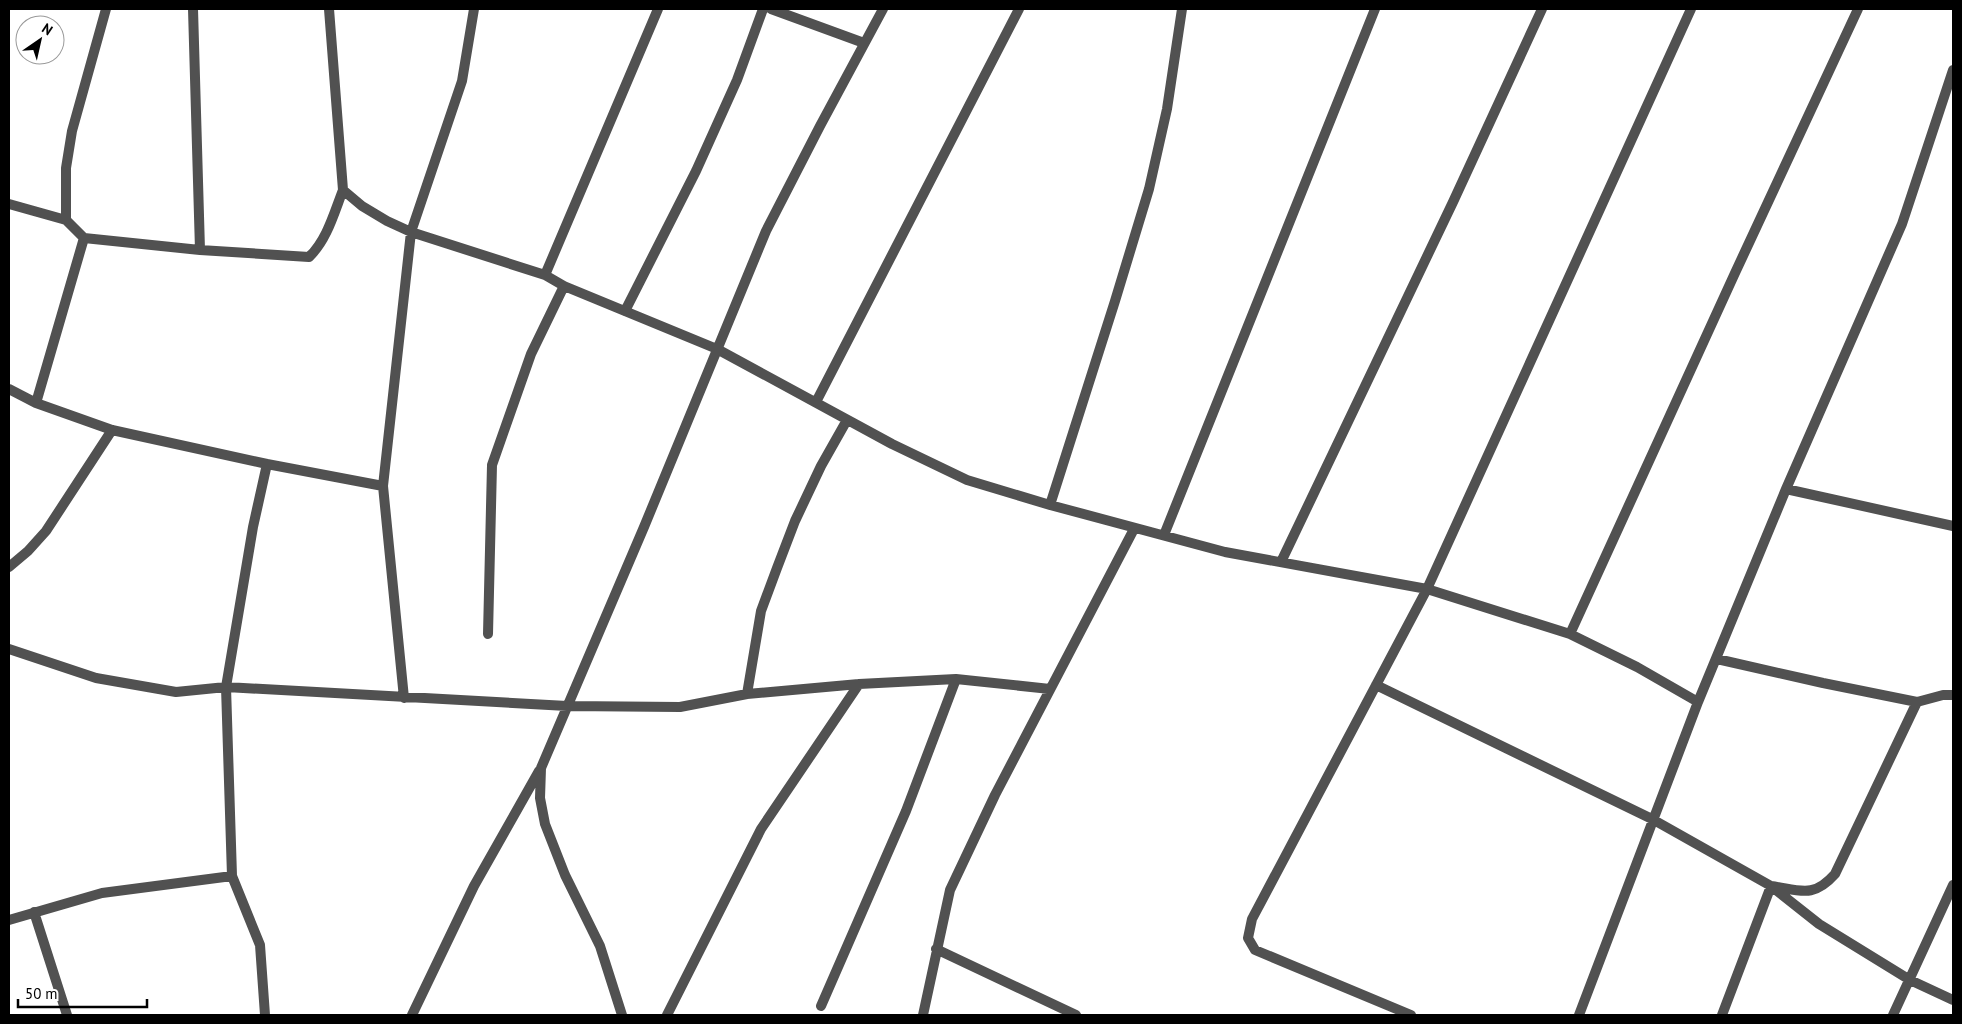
<svg xmlns="http://www.w3.org/2000/svg" width="1962" height="1024" viewBox="0 0 1962 1024" font-family="'PT Sans',sans-serif">
  <rect width="100%" height="100%" fill="#fff"/>
  <g fill="none" stroke-linecap="round" stroke-linejoin="round">
    <!-- street -->
    <path stroke="#515151" stroke-width="10" d="M193,9L200,250
      M329,9L343,190L362,206L387,221L411,232L545,275L564,286L717,349L892,444L967,480L1050,505L1225,552L1427,589L1570,634L1637,667L1698,702
      M771,9L864,43
      M9,204L66,220L84,238L200,250L309,257C327,240 334,213 343,190
      M66,220V168L72,131L106,9
      M545,275L658,9
      M625,311L696,171L737,80L763,9
      M9,389L36,403L112,430L267,464L383,486
      M816,402L1019,9
      M36,403L84,238
      M1786,489L1953,526
      M1050,505L1115,301L1149,189L1167,109L1182,9
      M1164,535L1375,9
      M1281,562L1453,202L1542,9
      M9,567L28,551L46,531L112,430
      M488,634L492,465L531,354L564,286
      M1570,634L1735,273L1858,9
      M9,649L96,678L176,692L226,687L567,706L680,707L747,694L859,684L956,679L1050,689
      M1717,659L1823,683L1917,702L1943,695H1953
      M1376,685L1652,819L1771,886L1819,924L1910,980L1953,1000
      M747,694L761,611L777,568L795,521L821,466L847,420
      M404,698L383,486L411,232L462,81L474,9
      M34,912L67,1015
      M9,920L102,893L232,876
      M936,949L1076,1015
      M821,1006L906,811L956,679
      M265,1015L260,945L232,876L226,687L253,527L267,464
      M412,1015L474,886L539,771
      M622,1015L600,946L565,875L545,824L540,798L541,768L644,527L766,231L820,126L883,9
      M667,1015L761,829L859,684
      M923,1015L950,890L995,795L1134,529
      M1411,1015L1255,950L1248,938L1252,919L1427,589L1691,9
      M1579,1015L1698,702L1786,489L1902,224L1953,70
      M1722,1015L1771,886C1800,890 1813,899 1835,874L1917,702
      M1893,1015L1953,885"/>
  </g>
  <!-- border -->
  <rect width="1962" height="1024" fill="none" stroke="#000000" stroke-width="20"/>
  <!-- north arrow -->
  <g transform="translate(40 40) rotate(34)"><circle r="24" fill="#ffffff" stroke="#999999"/>
  <path d="M0-4L9 19L0 12L-9 19Z" fill="#000000"/>
  <text y="-8" font-size="14" font-weight="bold" text-anchor="middle" fill="#000000">N</text>
  </g>
  <!-- scale -->
  <path d="M18 999v8h129v-8" fill="none" stroke="#000000" stroke-width="2.5"/>
  <text x="25" y="999" font-size="15" fill="#000000" stroke="#ffffff" stroke-width="4" paint-order="stroke">50 m</text>
</svg>
